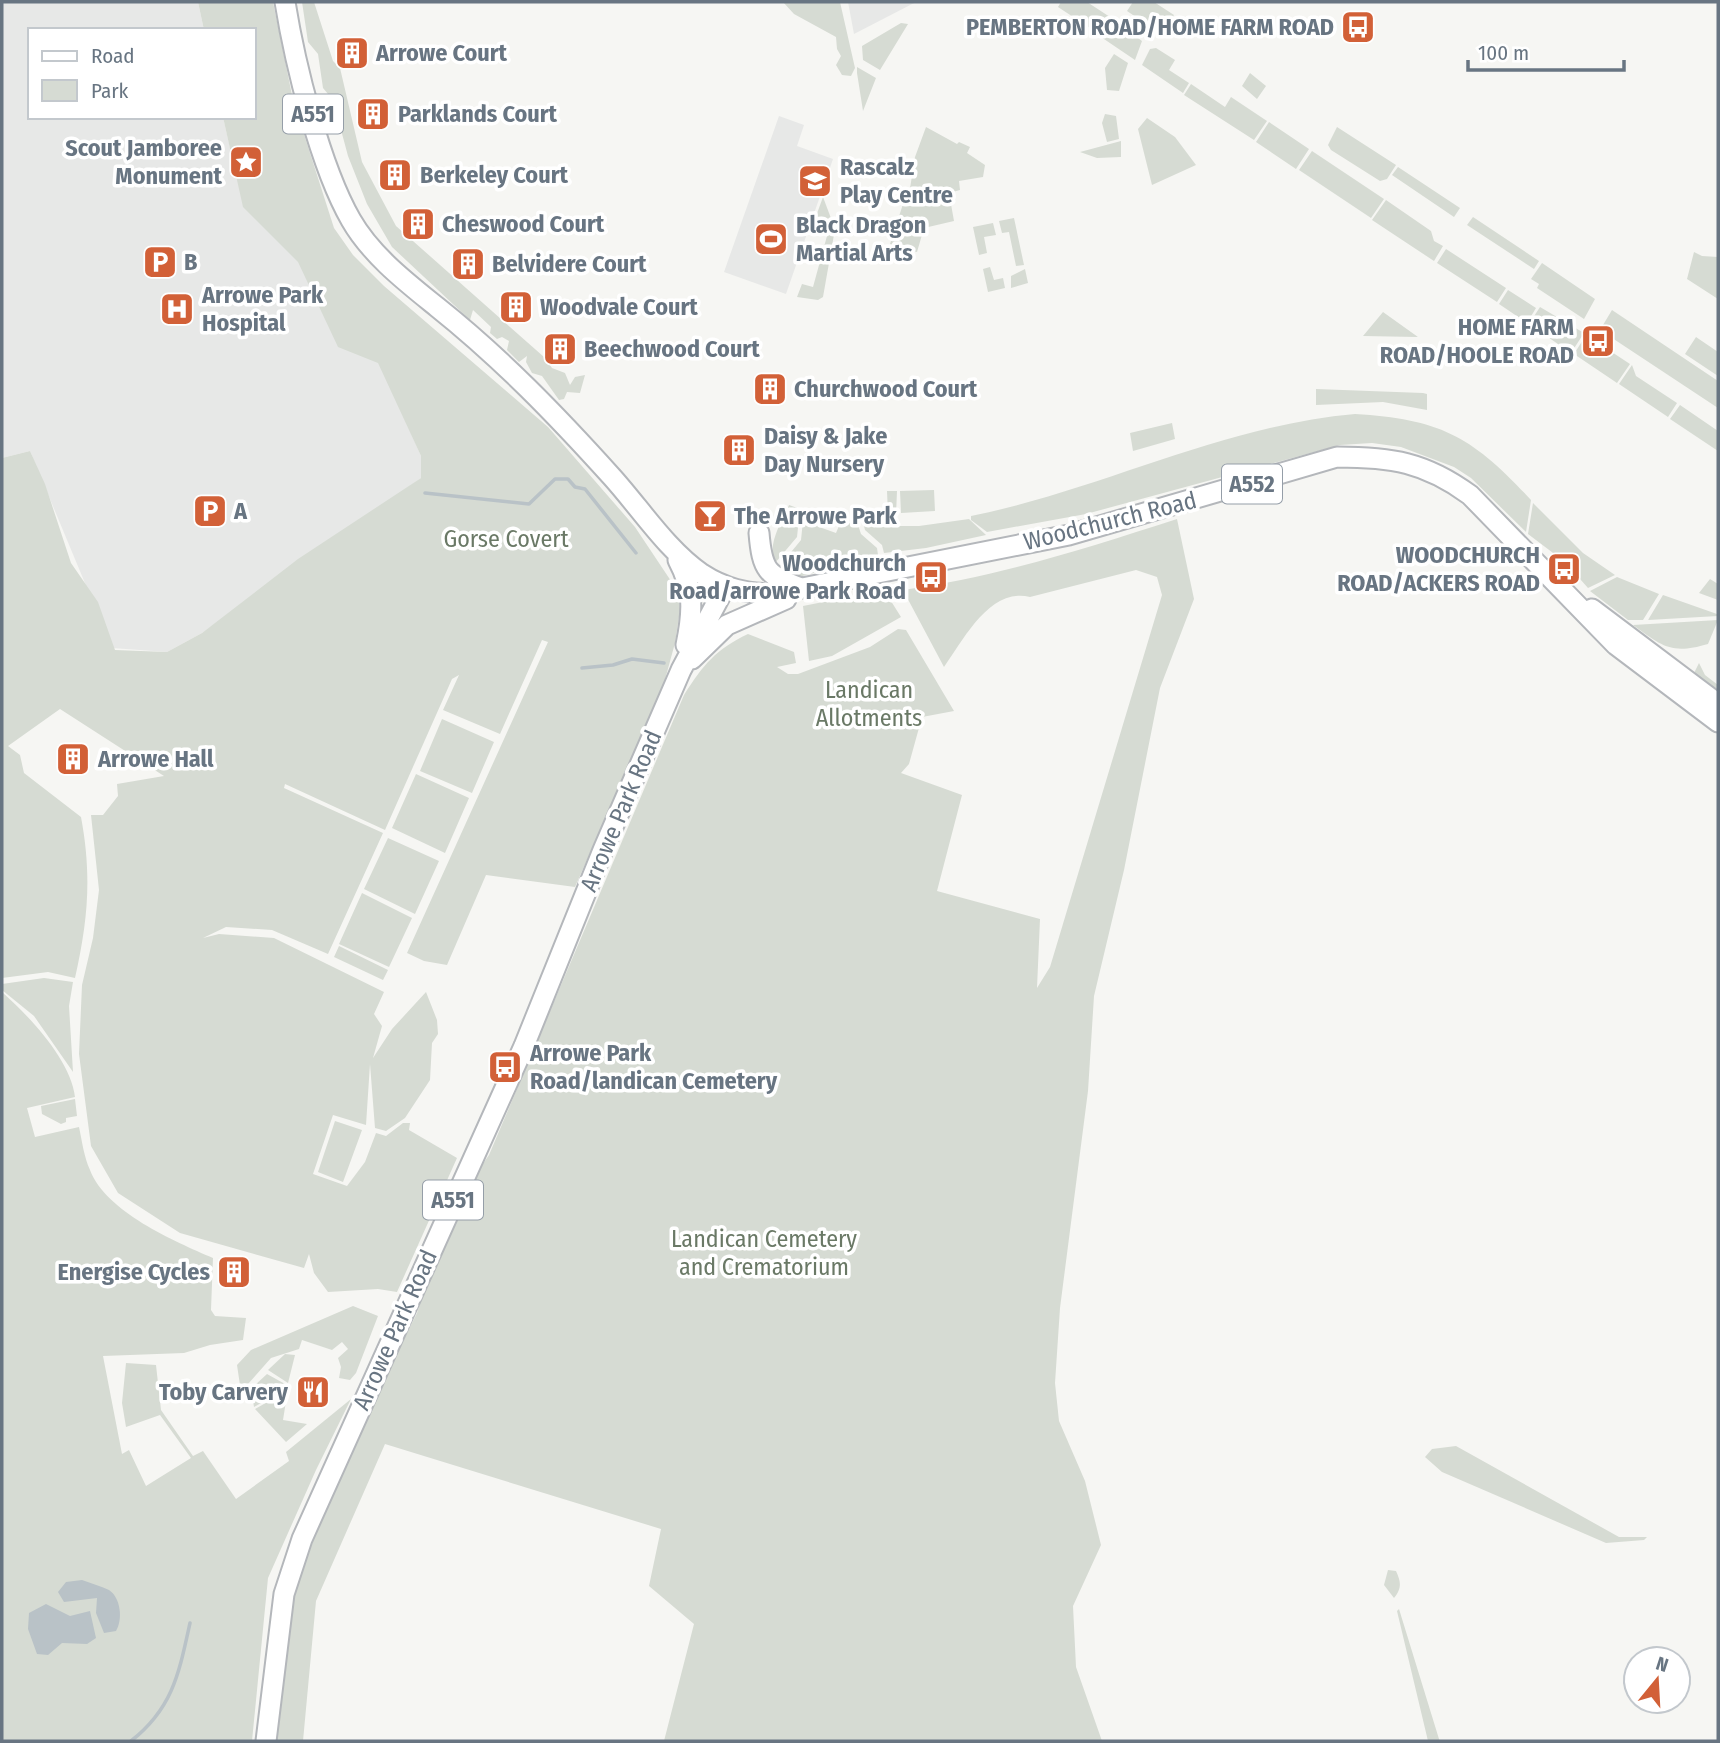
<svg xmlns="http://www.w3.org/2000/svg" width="1720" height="1743" viewBox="0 0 1720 1743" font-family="'Fira Sans Condensed',sans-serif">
  <rect width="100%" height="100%" fill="#f6f6f3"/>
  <!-- built -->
  <path fill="#e7e8e7" d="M2,2H198L204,30H30V117H223L235,170L313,212L421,456V478L202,633L167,652L112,648L30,451L2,458Z
    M848,2H916L854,34Z
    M779,116L804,125L797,146L833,159L786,294L724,272Z"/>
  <!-- green -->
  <path fill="#d6dbd3" d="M198,2H273L293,100L334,228L353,255L384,286L548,427L635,527L679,593L680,610L675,643L663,687L575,887L486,875L447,965L424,961L407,953L548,642L542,640L500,734L443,710L459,675L452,679L385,830L285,784L284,788L383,833L328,954L272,930L226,927L203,938L219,934L274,938L384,992L374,1014L382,1026L373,1058L392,1029L426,992L437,1020L438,1034L432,1043L430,1080L405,1118L386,1131L375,1128L370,1064L366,1125L333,1115L313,1174L347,1186L365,1162L376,1133L386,1136L403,1123H410L409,1130L457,1158L397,1292L378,1289L328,1292L314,1273L309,1254L304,1268L180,1233L118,1193L91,1146L79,1054L82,985L93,938L99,890L91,815H103L118,796L117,784L164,776L60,709L8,746L20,755L24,773L81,817C92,876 88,920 75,978L48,972L2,978V458L30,451L45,484L71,563L98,602L115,650L167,652L202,633L298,559L421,478V456L378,363L338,347L298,262L243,207L223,117H254V30H204Z
    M302,2H314L333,61L340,68L362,162L396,226L544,357L552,368L565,373L570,385L575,377L585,375L580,393L567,392L564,399L559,400L542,376L532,373L526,362L527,356L519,362L507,350L509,341L502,337L497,339L490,333L491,327L473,310L470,320L392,247L367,204L348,156L333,100L323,88L318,54L308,42Z
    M783,2H840L855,68L851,76L842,75L836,65L841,56L837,49L836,37L794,14Z
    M1061,2H1087L1110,17L1099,34L1058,7Z
    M1133,2H1154L1174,15L1161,34L1127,11Z
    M1112,19L1142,41L1135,60L1101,37Z
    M901,23L908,24L880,70L863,60L862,46Z
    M1156,48L1175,60L1169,70L1189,83L1183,93L1142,65L1150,49Z
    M1114,54L1128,63L1119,91L1107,90L1105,68Z
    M857,67L876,78L863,111L857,73Z
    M1250,73L1266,86L1257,99L1242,86Z
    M1191,84L1225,107L1231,97L1267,121L1254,140L1184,95Z
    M1105,114L1116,116L1119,139L1107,142L1102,123Z
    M1147,118L1175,137L1196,165L1152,185L1138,129Z
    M1269,122L1309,149L1296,169L1256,142Z
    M926,127L957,144L959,142L970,147L967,153L985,165L983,177L959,181L960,190L949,193L954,221L924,228L917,252L890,244L904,201H908L915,157Z
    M1337,127L1396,165L1387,179L1380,181L1331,150L1328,145Z
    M1121,141V157L1097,158L1080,152Z
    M1312,151L1384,199L1371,218L1299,170Z
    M1398,167L1460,208L1454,217L1392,175Z
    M823,197L835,229L823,297L818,300L797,297L802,284L813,287L830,225L815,219Z
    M1386,200L1431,231L1434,241L1443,246L1434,261L1372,220Z
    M1473,217L1539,261L1534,269L1467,225Z
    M1014,218L1024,265L1016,266L1009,232L1002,233L999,221Z
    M993,223L996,235L984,237L987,253L979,255L973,227Z
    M1446,249L1506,288L1497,302L1437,263Z
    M1694,252L1702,256L1718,257V299L1687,279Z
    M1542,263L1595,299L1584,319L1537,288L1539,284L1531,279Z
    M990,267L994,280L1003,278L1005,288L988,292L983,269Z
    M1025,269L1028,283L1011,288V276Z
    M1508,290L1536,308L1527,323L1499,304Z
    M1540,307L1584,333L1571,353L1529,324Z
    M1612,310L1718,381V408L1600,330Z
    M1383,312L1418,337L1363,336Z
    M1586,335L1630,364L1617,383L1574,354Z
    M1696,337L1718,352V376L1685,354Z
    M1632,365L1636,376L1677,403L1668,417L1619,384Z
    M1316,389L1423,393L1427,394V410L1383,402L1316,405Z
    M1680,405L1718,431V451L1670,419Z
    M1355,414C1441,419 1473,437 1531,500L1526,532L1471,478L1454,467L1401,447L1372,443L1340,445L1086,514L987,532L971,520V516C1101,490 1220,426 1355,414Z
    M1172,423L1175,439L1133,451L1130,433Z
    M934,490L935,511L901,513L900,491Z
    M887,491H897L896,515L888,514Z
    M1533,503L1583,553L1615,575L1588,588L1565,562L1528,534Z
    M789,505L800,509L797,537L775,563C767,543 781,524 789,505Z
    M804,511L811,513L808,523L836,533L841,521L858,525L861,534L877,548L878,555L799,577L786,574L778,568L801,540Z
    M969,519L986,535L926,548L884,553L882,545L865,530L864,526H919Z
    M1177,519L1194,599L1160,688L1124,870L1094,996L1088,1091L1060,1308L1055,1383L1059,1421L1085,1481L1101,1545L1073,1606L1076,1667L1102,1741H664L694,1624L649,1586L661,1529L385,1444L316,1601L303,1741H275L288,1614L305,1558L379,1389L417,1313L431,1270L475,1175L489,1155L684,695C703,665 716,649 748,634L794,652L796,663L777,667L788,674H798L870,647L898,629L906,630L954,711L922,717L909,764L901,773L962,795L937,891L1040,919L1037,988L1050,967L1162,595L1157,577L1136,570L1030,597C990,587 964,639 944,667L903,590C997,577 1087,548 1177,519Z
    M1617,577L1659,594L1643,620H1628L1590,591Z
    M1710,579L1718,584V600L1699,593Z
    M884,590L901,617L832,656L809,661L803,606Z
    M1663,595L1717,614L1718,616L1648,620Z
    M1718,620L1708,644C1671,655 1662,646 1633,625Z
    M1699,663L1705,675L1718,685V693L1694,673Z
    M442,719L494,742L472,793L420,771Z
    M416,774L469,798L445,853L392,828Z
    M388,838L439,861L415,914L364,889Z
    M362,893L412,918L389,967L339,944Z
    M339,946L388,970L383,980L334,957Z
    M44,978L73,982L69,1006L73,1072L34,1016L2,990V984Z
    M2,992C29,1016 71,1060 75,1097L27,1108L35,1137L79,1127C82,1141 84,1157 90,1170C106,1212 174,1241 213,1258L211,1310L215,1316L246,1318L243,1340L210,1345L184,1353L103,1356L122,1454L129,1450L146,1486L191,1458L160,1415L126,1427L122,1403L126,1363L156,1365L161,1410L193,1456L203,1451L236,1499L289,1461L286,1452L351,1399L316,1470L268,1578L252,1741H2Z
    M75,1099L77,1116L66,1118V1122L61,1124L42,1114L41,1106Z
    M335,1121L362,1130L343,1182L318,1172Z
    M353,1306L378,1316L356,1373L350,1380L339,1378L341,1367L338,1358L348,1349L342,1342L332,1350L302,1340L299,1349L271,1358L241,1392L237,1365L251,1350Z
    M285,1354L295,1355L288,1383L268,1370Z
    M267,1374L285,1384L286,1393H279L254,1407L252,1395L242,1397Z
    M280,1395H287L283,1420L307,1424L286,1442L255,1409Z
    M1456,1446L1619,1537H1647L1644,1540L1606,1543L1442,1472L1425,1457L1432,1449Z
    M1388,1570L1396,1571C1401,1582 1402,1588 1394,1598L1384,1585Z
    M1399,1609L1439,1739L1440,1741H1428L1397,1611Z"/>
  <!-- water -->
  <path fill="#b9c2c7" d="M82,1580C90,1583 101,1586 109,1590C121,1598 123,1620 116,1631L104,1633L96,1613L97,1598L64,1602L58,1592L66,1582Z
    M46,1604L70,1616L90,1611L96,1638L87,1644L62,1643L48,1655L37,1654L28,1629L29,1613Z"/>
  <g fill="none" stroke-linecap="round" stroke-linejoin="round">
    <!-- stream -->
    <path stroke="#b9c2c7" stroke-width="3.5" d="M425,493L529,504L555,479H568L575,487L585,489L636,553
      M582,668L613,665L632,659L664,663
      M131,1741C173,1708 179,1673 190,1623"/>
    <!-- primary casing -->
    <g stroke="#b4b7bb" stroke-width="23">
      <path id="primary" d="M285,2C295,64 320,166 351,220C371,255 406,282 437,307C501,358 557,416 612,477C640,508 667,550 702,574C725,589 746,593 772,594L1069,535L1337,457C1391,457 1425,462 1470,495L1616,645L1718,722
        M759,533C762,570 767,576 801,588
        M678,560C694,590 693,611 686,645
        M1592,609L1718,704
        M692,659L727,625L786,599
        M266,1741L284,1594L302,1539L524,1046L603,850L681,670L725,587"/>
    </g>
    <!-- primary -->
    <use href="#primary" stroke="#fff" stroke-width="19"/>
  </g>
  <!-- icons -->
  <defs>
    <g id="bus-square" transform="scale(1.75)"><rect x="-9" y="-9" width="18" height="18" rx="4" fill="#d26037" stroke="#fff"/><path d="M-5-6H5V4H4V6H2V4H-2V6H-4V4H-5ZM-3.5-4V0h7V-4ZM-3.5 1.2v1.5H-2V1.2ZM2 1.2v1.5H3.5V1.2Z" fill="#fff"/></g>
    <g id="building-square" transform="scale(1.75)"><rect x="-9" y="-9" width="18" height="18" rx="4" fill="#d26037" stroke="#fff"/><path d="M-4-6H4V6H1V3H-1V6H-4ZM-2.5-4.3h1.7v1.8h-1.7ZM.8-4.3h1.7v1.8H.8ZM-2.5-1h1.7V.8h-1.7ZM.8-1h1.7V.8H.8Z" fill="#fff"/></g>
    <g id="sight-square" transform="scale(1.75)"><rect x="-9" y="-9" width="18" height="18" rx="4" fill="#d26037" stroke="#fff"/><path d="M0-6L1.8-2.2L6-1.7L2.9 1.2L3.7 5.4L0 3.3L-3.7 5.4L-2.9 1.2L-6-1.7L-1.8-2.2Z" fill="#fff"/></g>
    <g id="school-square" transform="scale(1.75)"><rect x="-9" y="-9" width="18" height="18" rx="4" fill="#d26037" stroke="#fff"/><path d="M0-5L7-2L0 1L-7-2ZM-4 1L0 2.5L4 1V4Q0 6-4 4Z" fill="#fff"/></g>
    <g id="stadium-square" transform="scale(1.75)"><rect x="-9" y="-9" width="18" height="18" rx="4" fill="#d26037" stroke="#fff"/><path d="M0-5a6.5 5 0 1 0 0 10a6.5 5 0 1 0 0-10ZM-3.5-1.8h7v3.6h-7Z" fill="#fff"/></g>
    <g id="parking-square" transform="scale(1.75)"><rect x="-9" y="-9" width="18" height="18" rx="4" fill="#d26037" stroke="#fff"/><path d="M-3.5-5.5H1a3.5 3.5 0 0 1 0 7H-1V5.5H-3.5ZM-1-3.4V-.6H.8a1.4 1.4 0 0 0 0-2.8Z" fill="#fff"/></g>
    <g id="hospital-square" transform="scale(1.75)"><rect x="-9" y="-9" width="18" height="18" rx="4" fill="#d26037" stroke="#fff"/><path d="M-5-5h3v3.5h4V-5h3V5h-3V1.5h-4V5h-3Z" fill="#fff"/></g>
    <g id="bar-square" transform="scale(1.75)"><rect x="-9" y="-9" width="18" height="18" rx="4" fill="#d26037" stroke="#fff"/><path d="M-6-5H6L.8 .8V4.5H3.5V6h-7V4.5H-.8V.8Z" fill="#fff"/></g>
    <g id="restaurant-square" transform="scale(1.75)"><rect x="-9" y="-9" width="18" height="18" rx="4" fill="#d26037" stroke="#fff"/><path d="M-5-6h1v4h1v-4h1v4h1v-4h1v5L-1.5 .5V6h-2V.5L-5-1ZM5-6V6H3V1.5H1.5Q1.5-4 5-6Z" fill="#fff"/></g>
  </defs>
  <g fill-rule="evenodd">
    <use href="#bus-square" x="1358" y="27"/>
    <use href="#building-square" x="352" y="53"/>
    <use href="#building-square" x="373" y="114"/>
    <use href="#sight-square" x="246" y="162"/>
    <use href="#building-square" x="395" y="175"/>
    <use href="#school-square" x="815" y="181"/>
    <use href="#building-square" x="418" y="224"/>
    <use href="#stadium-square" x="771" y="239"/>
    <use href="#parking-square" x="160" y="262"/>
    <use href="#building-square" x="468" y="264"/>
    <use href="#building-square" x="516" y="307"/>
    <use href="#hospital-square" x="177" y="309"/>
    <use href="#bus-square" x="1598" y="341"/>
    <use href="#building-square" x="560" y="349"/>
    <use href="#building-square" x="770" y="389"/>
    <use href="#building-square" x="739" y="450"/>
    <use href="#parking-square" x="210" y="511"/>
    <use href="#bar-square" x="710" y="516"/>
    <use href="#bus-square" x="1564" y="569"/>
    <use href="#bus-square" x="931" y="577"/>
    <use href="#building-square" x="73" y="759"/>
    <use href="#bus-square" x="505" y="1067"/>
    <use href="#building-square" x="234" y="1272"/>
    <use href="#restaurant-square" x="313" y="1392"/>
  </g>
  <g text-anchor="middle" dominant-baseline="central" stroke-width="7" stroke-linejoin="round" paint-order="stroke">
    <!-- shield labels -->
    <g fill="#fff" stroke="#959ea8" stroke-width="2">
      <rect x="283" y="94.5" width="60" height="39" rx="5"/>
      <rect x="1222" y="464.5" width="60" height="39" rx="5"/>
      <rect x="423" y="1180.5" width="60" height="39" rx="5"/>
    </g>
    <g font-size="23" font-weight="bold" fill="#687582">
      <text x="313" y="114">A551</text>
      <text x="1252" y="484">A552</text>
      <text x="453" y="1200">A551</text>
    </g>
    <!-- poi labels -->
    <g font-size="24" font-weight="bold" fill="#687582" stroke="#fff" text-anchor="start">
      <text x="1334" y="27" text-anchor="end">PEMBERTON ROAD/HOME FARM ROAD</text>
      <text x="376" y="53">Arrowe Court</text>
      <text x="398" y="114">Parklands Court</text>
      <text x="222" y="148" text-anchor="end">Scout Jamboree<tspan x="222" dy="28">Monument</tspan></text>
      <text x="840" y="167">Rascalz<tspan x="840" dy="28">Play Centre</tspan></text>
      <text x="420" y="175">Berkeley Court</text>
      <text x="442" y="224">Cheswood Court</text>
      <text x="796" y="225">Black Dragon<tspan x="796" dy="28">Martial Arts</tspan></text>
      <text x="184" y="262">B</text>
      <text x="492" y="264">Belvidere Court</text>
      <text x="202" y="295">Arrowe Park<tspan x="202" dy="28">Hospital</tspan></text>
      <text x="540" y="307">Woodvale Court</text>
      <text x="1574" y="327" text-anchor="end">HOME FARM<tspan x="1574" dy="28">ROAD/HOOLE ROAD</tspan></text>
      <text x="584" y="349">Beechwood Court</text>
      <text x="794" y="389">Churchwood Court</text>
      <text x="764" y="436">Daisy &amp; Jake<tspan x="764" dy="28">Day Nursery</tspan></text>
      <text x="234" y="511">A</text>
      <text x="734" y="516">The Arrowe Park</text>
      <text x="1540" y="555" text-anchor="end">WOODCHURCH<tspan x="1540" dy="28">ROAD/ACKERS ROAD</tspan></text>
      <text x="906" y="563" text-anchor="end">Woodchurch<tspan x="906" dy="28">Road/arrowe Park Road</tspan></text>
      <text x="98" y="759">Arrowe Hall</text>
      <text x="530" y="1053">Arrowe Park<tspan x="530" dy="28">Road/landican Cemetery</tspan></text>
      <text x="210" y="1272" text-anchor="end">Energise Cycles</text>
      <text x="288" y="1392" text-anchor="end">Toby Carvery</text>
    </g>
    <!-- street labels -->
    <g font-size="24" fill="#687582" stroke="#fff">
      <text transform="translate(1110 521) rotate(-14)">Woodchurch Road</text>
      <text transform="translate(621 811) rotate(-67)">Arrowe Park Road</text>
      <text transform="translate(395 1330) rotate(-66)">Arrowe Park Road</text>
    </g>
    <!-- park labels -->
    <g font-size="24" fill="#6a7966" stroke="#fff">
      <text x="506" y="539">Gorse Covert</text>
      <text x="869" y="690">Landican<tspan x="869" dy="28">Allotments</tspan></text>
      <text x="764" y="1239">Landican Cemetery<tspan x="764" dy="28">and Crematorium</tspan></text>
    </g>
  </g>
  <!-- border -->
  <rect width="1720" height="1743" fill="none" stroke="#687582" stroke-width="7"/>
  <!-- legend -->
  <rect x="28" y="28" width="228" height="91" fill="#ffffff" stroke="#c3c8cd" stroke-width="2"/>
  <rect x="42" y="51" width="35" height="10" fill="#ffffff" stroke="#c3c8cd" stroke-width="2"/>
  <text x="91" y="63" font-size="21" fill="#687582">Road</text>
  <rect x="42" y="80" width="35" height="21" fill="#d6dbd3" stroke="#c3c8cd" stroke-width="2"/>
  <text x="91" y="98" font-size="21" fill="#687582">Park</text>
  <!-- north arrow -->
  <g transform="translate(1657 1680) rotate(18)"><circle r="33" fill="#ffffff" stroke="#c3c8cd" stroke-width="2"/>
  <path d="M0-5L12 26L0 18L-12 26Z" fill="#d26037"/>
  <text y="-10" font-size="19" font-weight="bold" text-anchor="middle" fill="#687582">N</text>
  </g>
  <!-- scale -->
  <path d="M1468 60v10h156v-10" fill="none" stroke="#687582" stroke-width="3.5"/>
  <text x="1478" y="60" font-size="21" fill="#687582" stroke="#ffffff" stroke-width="5" paint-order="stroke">100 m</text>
</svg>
